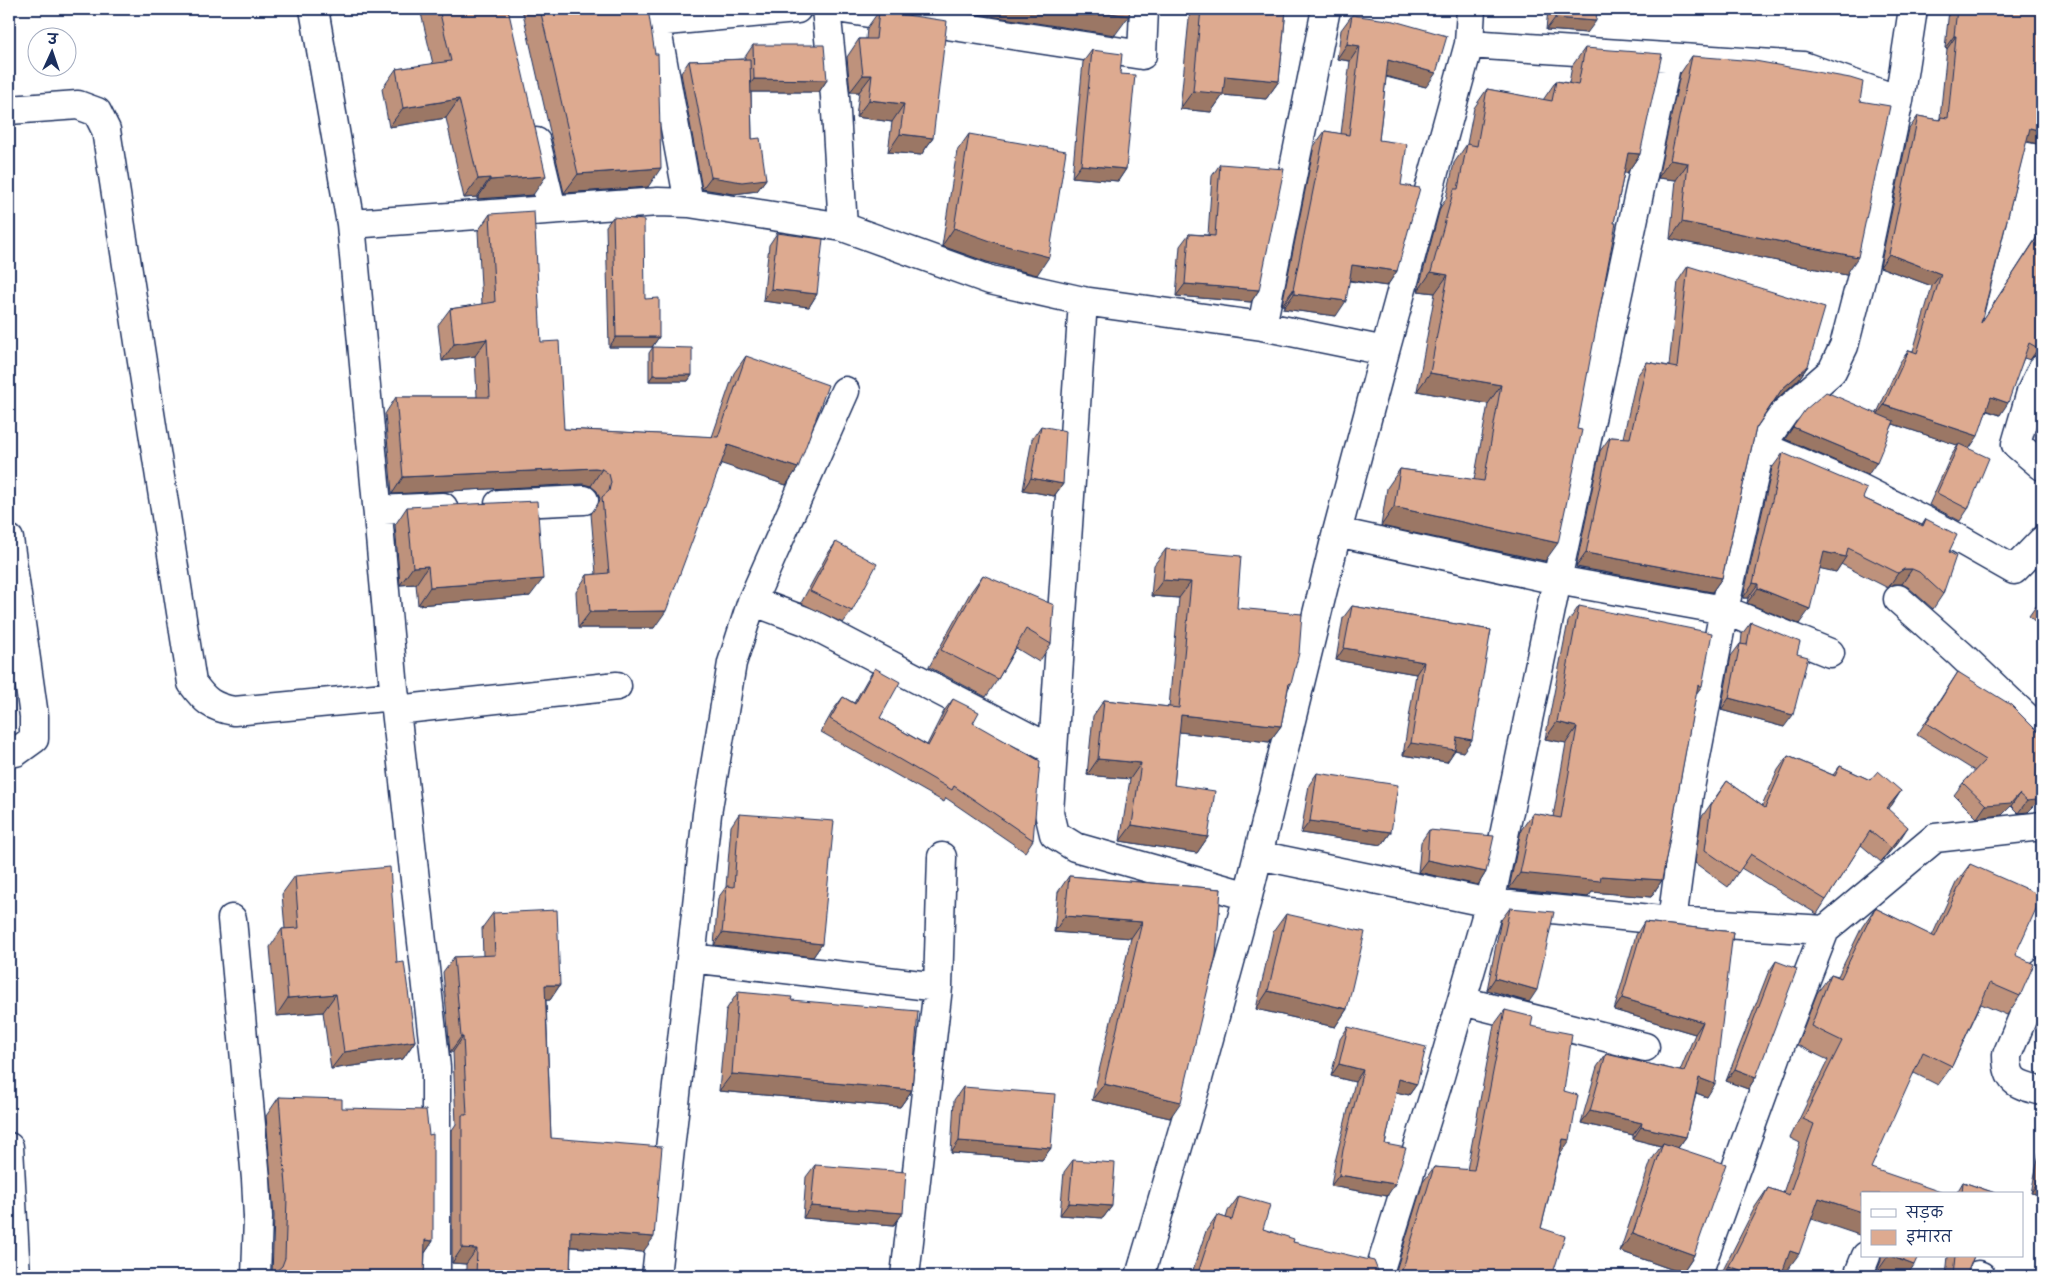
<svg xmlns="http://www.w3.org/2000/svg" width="2051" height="1285" viewBox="0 0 2051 1285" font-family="Mynerve,'Playpen Sans Deva',sans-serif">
  <rect width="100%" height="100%" fill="#fff"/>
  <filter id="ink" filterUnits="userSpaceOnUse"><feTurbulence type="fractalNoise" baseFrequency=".02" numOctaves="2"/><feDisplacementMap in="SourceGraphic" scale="10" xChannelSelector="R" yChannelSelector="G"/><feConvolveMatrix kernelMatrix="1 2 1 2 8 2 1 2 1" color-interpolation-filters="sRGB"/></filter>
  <g filter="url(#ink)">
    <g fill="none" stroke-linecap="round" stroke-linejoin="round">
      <!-- street casing -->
      <g stroke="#1b2f5e" stroke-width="31">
        <path id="street" d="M314,9L351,224
          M653,9L689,203
          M826,9L835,96L843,227
          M843,9L1142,55L1144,9
          M655,22L797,9
          M1469,44L1803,66L1899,100
          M1668,57L1557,580L1724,610L1689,793L1672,921
          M9,110L78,105L97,112L106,130L192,683C205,701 212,707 234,711L395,696
          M536,142L552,209
          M1262,326L1326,9
          M1385,351L1469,44L1471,9
          M2042,369L2031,392L2016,444L2042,466
          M1761,446L1785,412L1832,371L1844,346L1863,272L1899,100L1913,9
          M499,504L584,500
          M378,510L443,507
          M1337,532L1557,580L1490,903L1440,1076L1378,1276
          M9,539L34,716V739L16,752L9,753
          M1898,599L1960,654L2042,732
          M752,601L845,391
          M1830,653L1724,610L1761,446L1860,488L1947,532L2014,570L2042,541
          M396,710L617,686
          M1053,750L1083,301
          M1258,855L1490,903L1672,921L1825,930L1935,838L2042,826
          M232,919L256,1179L258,1217L256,1276
          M691,958L938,987
          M2042,972L2007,1055C2007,1084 2018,1084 2042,1091
          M1462,1001L1645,1047
          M9,1147L16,1276
          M1978,1275L1981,1276
          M436,1276V1067L396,710L351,224L658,202L689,203L843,227L990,280L1083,301L1262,326L1385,351L1337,532L1248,896L1197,1082L1140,1276
          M656,1276L707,814L732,663L752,601L808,622L1053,750L1049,813L1054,834L1075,847L1248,896
          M905,1276L938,987L942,857
          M1697,1276L1779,1049L1825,930
          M1858,1276L1866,1256"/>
      </g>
      <!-- street -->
      <use href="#street" stroke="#fff" stroke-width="28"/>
    </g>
    <!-- wall -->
    <path fill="#be927c" stroke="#1b2f5e" d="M420,9H508L533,195L477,199V197L464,198L446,118L389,127L382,89L396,69L433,64Z
      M522,9H648V187L564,193Z
      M1190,9H1286L1279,81L1266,99L1223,95L1211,112L1180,109Z
      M1548,9H1597L1587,33L1546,30Z
      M1950,9H2021V10L2042,12V145L2026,142L1982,322L2042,229V354L2034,356L2030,360L2024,358L2000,415L1987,411L1969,449L1968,509L1960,521L1929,505L1951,456L1958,445L1893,424L1868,475L1785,439L1877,413L1900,362L1909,350L1913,351L1932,286L1880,267L1909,129L1918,116L1939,120L1940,118L1947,49L1945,48L1949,10Z
      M879,11L933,138L921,155L888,152L892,122L856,117L859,92H850L847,57L859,39H866L867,28Z
      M1352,15L1426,87L1386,77L1379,140L1401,185L1397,271L1387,286L1349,281L1336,316L1283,309L1284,305H1282L1314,146L1325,131L1341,134L1350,61L1337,59L1341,30Z
      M753,45L827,80L819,92H751L752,139L766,179L757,191L734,194L702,189L681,73L689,61L745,59V57Z
      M1585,48L1640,154L1627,173H1624L1545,561L1381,526L1387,488L1400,469L1474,480L1488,404L1417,391L1435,293L1418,291L1440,208L1446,199L1454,163L1467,144L1474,108L1487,89L1543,100L1556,81L1569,83L1572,66Z
      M1092,50L1120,74L1126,169L1118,181L1072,177L1083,62Z
      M1692,56L1860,101L1846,275L1670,239L1676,180L1658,178L1680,74Z
      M969,134L1037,275L987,262L942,246L957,151Z
      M1220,164L1259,290L1251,302L1176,296L1180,246L1189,234L1208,235L1212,176Z
      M490,214L541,342L564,429L712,437L734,373L746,356L798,468L786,485L721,463L654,628H578L576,592L587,575L596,574L591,514L599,502L600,499L597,491L591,486L583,484L392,494L385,414L396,397H477L475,356L442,361L438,325L450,309L482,304L478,231Z
      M613,217L645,299L659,337L652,347H609L606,226Z
      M777,233L817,294L809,307L763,301L769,245Z
      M1688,266L1808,366L1798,380L1773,402L1756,428L1722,578L1712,592L1576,567L1600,451L1610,437L1623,438L1637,376L1647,362L1669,366L1678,281Z
      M653,347L692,375L688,381H649V353Z
      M1041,426L1063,484L1054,496L1023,490L1032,439Z
      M1783,453L1863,498L1922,525L1926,519L1949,552L1943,594L1933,609L1908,587L1902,584H1894L1888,588L1841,564L1836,572L1820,568L1799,624L1747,603L1748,598H1743L1772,468Z
      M407,507L530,596L418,605L416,584L400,585L395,525Z
      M836,542L852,611L843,623L801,603L827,555Z
      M1166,549L1237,608L1291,684L1288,689L1281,726L1269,742L1179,732L1174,785L1208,837L1197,853L1120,841L1130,779L1087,775L1093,716L1104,700L1169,707L1179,598L1151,596L1154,565Z
      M983,575L1051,644L1039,662L1016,648L998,679L986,697L929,667L970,593Z
      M2042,598V628L2029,616Z
      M1352,606L1491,630L1463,752L1455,750L1447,762L1403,755L1416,674L1336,660L1343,618Z
      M1579,606L1696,694L1662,880L1651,897L1592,892L1588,897L1509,889L1521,830L1533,813L1553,817L1566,743L1545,739L1568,622Z
      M1751,622L1784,727L1721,710L1731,656L1740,644H1741L1742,634Z
      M875,668L880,718L927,745L944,711L953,699L973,723L1033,840L1025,852L946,798L944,802L821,732L834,709L843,697L854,703L867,680Z
      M1958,672L2042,736L2028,812L2018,813L2011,806L2002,815L1977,818L1954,795L1963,783L1975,771L1917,735Z
      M1788,756L1833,775L1840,766L1870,780L1901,791L1888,809L1899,841L1881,862L1861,845L1817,914L1741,868L1728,887L1695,863L1701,818L1727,781L1762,806L1778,770Z
      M1317,773L1391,832L1382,845L1301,833L1309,785Z
      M739,814L822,944L813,957L714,945L718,898L726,887L731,826Z
      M1429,830L1486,872L1478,885L1418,872L1421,842Z
      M1970,864L2015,955L2020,996L2007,1015L1981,1004L1952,1066L1938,1085L1914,1073L1812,1219L1785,1273L1782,1272L1781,1276H1720L1755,1207L1768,1188L1783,1193L1800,1143L1790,1138L1828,1060L1797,1045L1817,993L1831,974L1838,976L1862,927L1875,908L1932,936L1956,883Z
      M295,876L397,963L415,1041L403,1059L331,1069L323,1012L276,1016L270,947L282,929H285L282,894Z
      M1069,876L1221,889L1170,1118L1092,1100L1131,938L1054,932L1058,892Z
      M1510,908L1529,1002L1487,990L1501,920Z
      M493,913L560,985L550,1000H546L551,1138L643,1252L571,1247L570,1276H466V1264L452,1263V1130L456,1124L453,1052H450L443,972L454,957L483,956L482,928Z
      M1286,914L1347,1009L1335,1027L1256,1009L1273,932Z
      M1644,922L1733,932L1707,1097L1696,1093L1686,1137L1678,1148L1694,1255L1682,1273L1620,1251L1651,1161L1661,1146L1633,1139V1135L1581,1123L1597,1067L1606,1054L1680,1071L1695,1034L1614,1010L1636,935Z
      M1776,961L1756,1077L1748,1089L1726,1081L1768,973Z
      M738,992L791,1000L912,1090L900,1107L719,1091L726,1010Z
      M1505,1010L1531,1026L1564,1091L1559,1156L1541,1228L1552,1276H1191L1206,1231L1217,1215L1226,1218L1228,1211L1239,1196L1263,1229L1293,1242L1378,1271L1385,1276H1393L1395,1274L1423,1182L1434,1167L1467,1170L1494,1025Z
      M1348,1027L1417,1084L1409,1095L1396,1092L1385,1144L1387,1196L1331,1186L1335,1162L1355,1082L1331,1076L1340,1039Z
      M963,1087L1051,1148L1042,1160L951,1153L954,1100Z
      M279,1097L342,1108L433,1241L425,1253L424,1276H272L274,1216L266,1116Z
      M2042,1146V1195L2031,1193L2040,1149Z
      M1073,1160L1112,1206L1103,1218L1060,1215L1064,1172Z
      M815,1165L903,1213L894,1225L803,1218L806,1177Z
      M1963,1182L1998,1194H1956Z
      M1881,1256H1918L1907,1276H1878L1875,1275L1881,1261Z
      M1948,1256H1974L1966,1276H1946Z"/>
    <!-- shaded-wall -->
    <path fill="#9b7765" stroke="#1b2f5e" d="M944,9H1085L1129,16L1115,35Z
      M1555,18L1596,21L1587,33L1546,30Z
      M1954,36H1956L1947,49L1945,48Z
      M1347,44L1360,46L1350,61L1337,59Z
      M1388,60L1436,73L1426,87L1378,74Z
      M863,75H872L859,92H850Z
      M1225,76L1279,81L1266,99L1223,95L1211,112L1180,109L1193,91Z
      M754,79L827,80L819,92H745Z
      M459,99L446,118L389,127L403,108Z
      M869,100L904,104L892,122L856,117Z
      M2030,128L2042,131V145L2021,140Z
      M900,134L933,138L921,155L888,152Z
      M1628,153L1640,154L1627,173L1614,171Z
      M1670,160L1688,163L1676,180L1658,178Z
      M1081,165L1126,169L1118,181L1072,177Z
      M661,168L648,187L564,193L578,174Z
      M546,176L533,195L477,199L490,180Z
      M711,177L766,179L757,191L734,194L702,189Z
      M490,178L477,197L464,198L478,179Z
      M1682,222L1858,257L1846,275L1670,239Z
      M954,228L1049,257L1037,275L987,262L942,246Z
      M1889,254L1941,274L1932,286L1880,267Z
      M1352,265L1397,271L1387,286L1341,279Z
      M1431,272L1448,275L1435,293L1418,291Z
      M1185,284L1259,290L1251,302L1176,296Z
      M771,289L817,294L809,307L763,301Z
      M1293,290H1294L1284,305H1282Z
      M1294,294L1346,301L1336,316L1283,309Z
      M616,337H659L652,347H609Z
      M487,339L475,356L442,361L454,344Z
      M2042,343V354L2034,356L2030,360Z
      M1808,366L1798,380L1772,403L1782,389Z
      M1430,373L1501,385L1488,404L1417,391Z
      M653,375H692L688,381H649Z
      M1991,397L2008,403L2000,415L1983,409Z
      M1884,405L1978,436L1969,449L1875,418Z
      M1793,427L1877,462L1868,475L1785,439Z
      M728,445L798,468L786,485L716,462Z
      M595,468L602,469L591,486L583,484L392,494L403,477Z
      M1031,478L1063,484L1054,496L1023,490Z
      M1394,507L1558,543L1545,561L1381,526Z
      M1824,552L1846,557L1836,572L1813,567Z
      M1586,553L1722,578L1712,592L1576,567Z
      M428,566L416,584L400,585L413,567Z
      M1904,569H1912L1902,584H1894L1888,588L1898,573Z
      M543,579L530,596L418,605L430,587Z
      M1163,580L1191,582L1179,598L1151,596Z
      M1753,583L1758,584L1748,598H1743Z
      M1758,588L1810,609L1799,624L1747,603Z
      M666,611L654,628H578L590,612Z
      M1344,648L1424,662L1416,674L1336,660Z
      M1698,685L1702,686L1690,702Z
      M1729,698L1793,715L1784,727L1721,710Z
      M1181,715L1281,726L1269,742L1170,731Z
      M1557,722L1577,727L1566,743L1545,739Z
      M1457,737L1472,740L1463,752L1455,750L1447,762L1403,755L1411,743Z
      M1098,759L1141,763L1130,779L1087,775Z
      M1901,791L1892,805L1877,822L1887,808Z
      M2019,794L2011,806L2002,815L1977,818L1986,805Z
      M2042,794V798L2028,812L2018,813L2027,801Z
      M1310,821L1391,832L1382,845L1301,833Z
      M1132,825L1208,837L1197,853L1120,841Z
      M1908,827L1899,841L1881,862L1891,848Z
      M1427,860L1486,872L1478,885L1418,872Z
      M1520,873L1601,876L1662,880L1651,897L1592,892L1588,897L1509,889Z
      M1065,916L1142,922L1131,938L1054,932Z
      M722,933L822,944L813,957L714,945Z
      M1495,978L1537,990L1529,1002L1487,990Z
      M545,985H560L550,1000L534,1001Z
      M1268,991L1347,1009L1335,1027L1256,1009Z
      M336,994L323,1012L276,1016L288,998Z
      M1622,998L1703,1022L1695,1034L1614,1010Z
      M461,1037H463L453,1052H450Z
      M415,1041L403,1059L331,1069L344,1052Z
      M1339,1064L1363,1070L1355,1082L1331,1076Z
      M1735,1069L1756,1077L1748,1089L1726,1081Z
      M732,1074L912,1090L900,1107L719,1091Z
      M1699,1078L1715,1084L1707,1097L1691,1091Z
      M1399,1079L1417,1084L1409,1095L1391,1091Z
      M1104,1084L1181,1102L1170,1118L1092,1100Z
      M1590,1111L1642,1123L1633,1135L1581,1123Z
      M1641,1127L1686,1137L1677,1149L1663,1143L1661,1146L1633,1139Z
      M1563,1139L1570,1140L1559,1156Z
      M959,1141L1051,1148L1042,1160L951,1153Z
      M1339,1175L1395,1184L1387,1196L1331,1186Z
      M2039,1181H2042V1195L2031,1193Z
      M1819,1198L1862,1212V1236L1806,1217Z
      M1069,1203L1112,1206L1103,1218L1060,1215Z
      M811,1206L903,1213L894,1225L803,1218Z
      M571,1231L654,1237L643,1252L561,1246Z
      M1633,1233L1694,1255L1682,1273L1620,1251Z
      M425,1240L433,1241L420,1260Z
      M462,1248L477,1249L466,1264L452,1263Z
      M1790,1251L1799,1254L1785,1273L1776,1271Z
      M1888,1256H1890L1914,1265L1907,1276H1878L1875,1275Z
      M1729,1266L1757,1276H1722Z"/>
    <!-- building -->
    <path fill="#ddaa90" stroke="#1b2f5e" d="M439,9H508L546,176L490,180V178L478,179L459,99L403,108L396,69L451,61Z
      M540,9H648L655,54H658L661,168L578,174Z
      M1085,9H1130L1129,16Z
      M1201,9H1286L1279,81L1225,76L1223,94L1193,91Z
      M1556,9H1597L1596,21L1555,18Z
      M1957,9H2021V10L2042,12V102H2038L2042,104V131L2030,128L1981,323L2042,230V343L2038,348L2029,343L2008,403L1991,397L1978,436L1884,405L1909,350L1917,353L1941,274L1889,254L1918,116L1940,120L1941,117L1948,118L1956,36H1954Z
      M879,11L947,21L933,138L900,134L904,104L869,100L872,75H863L859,39H876Z
      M1352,15L1394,21L1447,36L1436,73L1388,60L1379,140L1407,144L1401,185L1420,188L1397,271L1352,265L1346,301L1294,294V290H1293L1325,131L1349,135L1360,46L1347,44Z
      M753,45H824L827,80L754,79Z
      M1585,48L1662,54L1640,154L1628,153L1614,223H1616L1577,429L1582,430L1558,543L1394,507L1400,469L1484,481L1501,385L1430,373L1448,275L1431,272L1454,189H1458L1467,144L1477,146L1487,89L1552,101L1556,81L1578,85Z
      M1092,50L1122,54L1120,74L1135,75L1126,169L1081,165Z
      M1692,56L1755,61L1850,78L1863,82L1860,101L1890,106L1858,257L1682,222L1688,163L1670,160Z
      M750,59L752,139L760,138L766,179L742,182L711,177L689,61Z
      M969,134L1066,151L1049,257L999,244L954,228Z
      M1220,164L1284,169L1259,290L1185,284L1189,234L1215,236Z
      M534,211L541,342L559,341L564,429L718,437L746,356L828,385L798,468L728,445L666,611L590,612L587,575L609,573L602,497L609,491L611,482L609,474L602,469L595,468L403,477L396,397H490L487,339L454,344L450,309L495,302L490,214Z
      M613,217L644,220L645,299L659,298V337H616Z
      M777,233L823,239L817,294L771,289Z
      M1688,266L1825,308L1808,366L1782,389L1756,428L1722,578L1586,553L1610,437L1630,438L1647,362L1677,368Z
      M653,347L692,348V375H653Z
      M1826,392L1894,421L1877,462L1793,427L1805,410Z
      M1041,426L1066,431L1063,484L1031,478Z
      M1959,444L1989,458L1968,509L1937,493Z
      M1783,453L1867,489L1863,498L1923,526L1926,519L1957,535L1949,552L1956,556L1943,594L1919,572L1912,569H1904L1898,573L1848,548L1846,557L1824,552L1810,609L1758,588V584L1753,583Z
      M537,501L543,579L430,587L428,566L413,567L407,507Z
      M836,542L877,564L852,611L810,591Z
      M1166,549L1241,556L1237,608L1302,614L1299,653L1291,684L1289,683L1281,726L1181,715L1174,785L1215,791L1208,837L1132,825L1141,763L1098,759L1104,700L1179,708L1191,582L1163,580Z
      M983,575L1054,605L1051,644L1026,629L998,679L941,650Z
      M1352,606L1491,630L1472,740L1457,737L1455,750L1411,743L1424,662L1344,648Z
      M1579,606L1712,633L1702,686L1698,685L1662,880L1601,876L1600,881L1520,873L1533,813L1561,818L1577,727L1557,722Z
      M1751,622L1800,642L1797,654L1808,657L1793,715L1729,698L1740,644L1747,645Z
      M875,668L900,682L880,718L928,746L953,699L979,712L973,723L1040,761L1033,840L954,786L952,790L830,719L843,697L855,704Z
      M1958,672L2011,705L2042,736V794L2036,800L2027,801L2019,794L2011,803L1986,805L1963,783L1985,760L1926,723Z
      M1788,756L1835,776L1840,766L1870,780L1878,771L1901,791L1887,808L1908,827L1891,848L1870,831L1826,900L1751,854L1738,873L1705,850L1711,805L1727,781L1765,808Z
      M1317,773L1398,785L1391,832L1310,821Z
      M739,814L834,821L822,944L722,933L727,886L734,887Z
      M1429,830L1494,836L1486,872L1427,860Z
      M1970,864L2042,896L2015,955L2034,964L2020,996L1990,983L1952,1066L1923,1052L1871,1168L1941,1192V1194H1862V1212L1819,1198L1799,1254L1790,1251L1781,1276H1757L1729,1266L1768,1188L1789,1195L1814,1124L1803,1119L1842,1041L1811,1026L1831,974L1841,978L1875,908L1935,937Z
      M390,867L397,963L404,962L415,1041L344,1052L336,994L288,998L282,929L299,928L295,876Z
      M1069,876L1221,889L1216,955L1181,1102L1104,1084L1142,922L1065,916Z
      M1510,908L1554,912L1537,990L1495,978Z
      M557,910L560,985H545L551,1138L662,1147L654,1237L571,1231L570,1276H476L477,1249L462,1248V1115H467L463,1037H461L454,957L495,955L493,913Z
      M1286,914L1365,932L1347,1009L1268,991Z
      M1644,922L1733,932L1715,1084L1699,1078L1686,1137L1641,1127L1642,1123L1590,1111L1606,1054L1684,1072L1703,1022L1622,998Z
      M1776,961L1797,969L1756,1077L1735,1069Z
      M738,992L792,997L791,1000L918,1011L912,1090L732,1074Z
      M1505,1010L1533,1017L1531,1026L1572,1034L1564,1091L1578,1095L1570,1140L1563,1139L1541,1228L1565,1236L1552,1276H1197L1217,1215L1232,1220L1239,1196L1270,1205L1263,1229L1294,1239L1293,1242L1374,1261L1378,1271L1385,1276H1393L1400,1272L1404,1265L1434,1167L1474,1170Z
      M1348,1027L1426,1047L1417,1084L1399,1079L1385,1144L1406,1148L1395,1184L1339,1175L1343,1150L1363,1070L1339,1064Z
      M963,1087L1055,1094L1051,1148L959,1141Z
      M279,1097L342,1099V1108L426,1110L429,1135L433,1134V1241L425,1240L424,1276H275V1272L282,1266L285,1258L287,1198Z
      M1663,1143L1726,1164L1694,1255L1633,1233Z
      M1073,1160L1115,1163L1112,1206L1069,1203Z
      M815,1165L906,1172L903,1213L811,1206Z
      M2042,1167V1181H2039Z
      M1963,1182L1998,1194H1962Z
      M1890,1256H1918L1914,1265Z
      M1955,1256H1974L1966,1276H1953Z
      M1017,1271L1050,1274V1276H1016Z"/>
  </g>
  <!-- margin -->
  <rect width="2051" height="1285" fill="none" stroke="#fff" stroke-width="30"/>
  <rect x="15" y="15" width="2021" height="1255" fill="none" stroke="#1b2f5e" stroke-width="2" filter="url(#ink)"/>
  <!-- legend -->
  <rect x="1861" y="1192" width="162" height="65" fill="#ffffff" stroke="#a4acbf"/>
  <rect x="1871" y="1209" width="25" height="8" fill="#ffffff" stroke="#a4acbf"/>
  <text x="1906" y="1218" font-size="15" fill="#1b2f5e">सड़क</text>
  <rect x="1871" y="1230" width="25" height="15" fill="#ddaa90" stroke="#a4acbf"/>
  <text x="1906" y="1242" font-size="15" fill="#1b2f5e">इमारत</text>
  <!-- north arrow -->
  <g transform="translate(52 52) rotate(3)"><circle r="24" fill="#ffffff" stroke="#a4acbf"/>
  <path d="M0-4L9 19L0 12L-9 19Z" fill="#1b2f5e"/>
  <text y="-8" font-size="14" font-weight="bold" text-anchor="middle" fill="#1b2f5e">उ</text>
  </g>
</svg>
